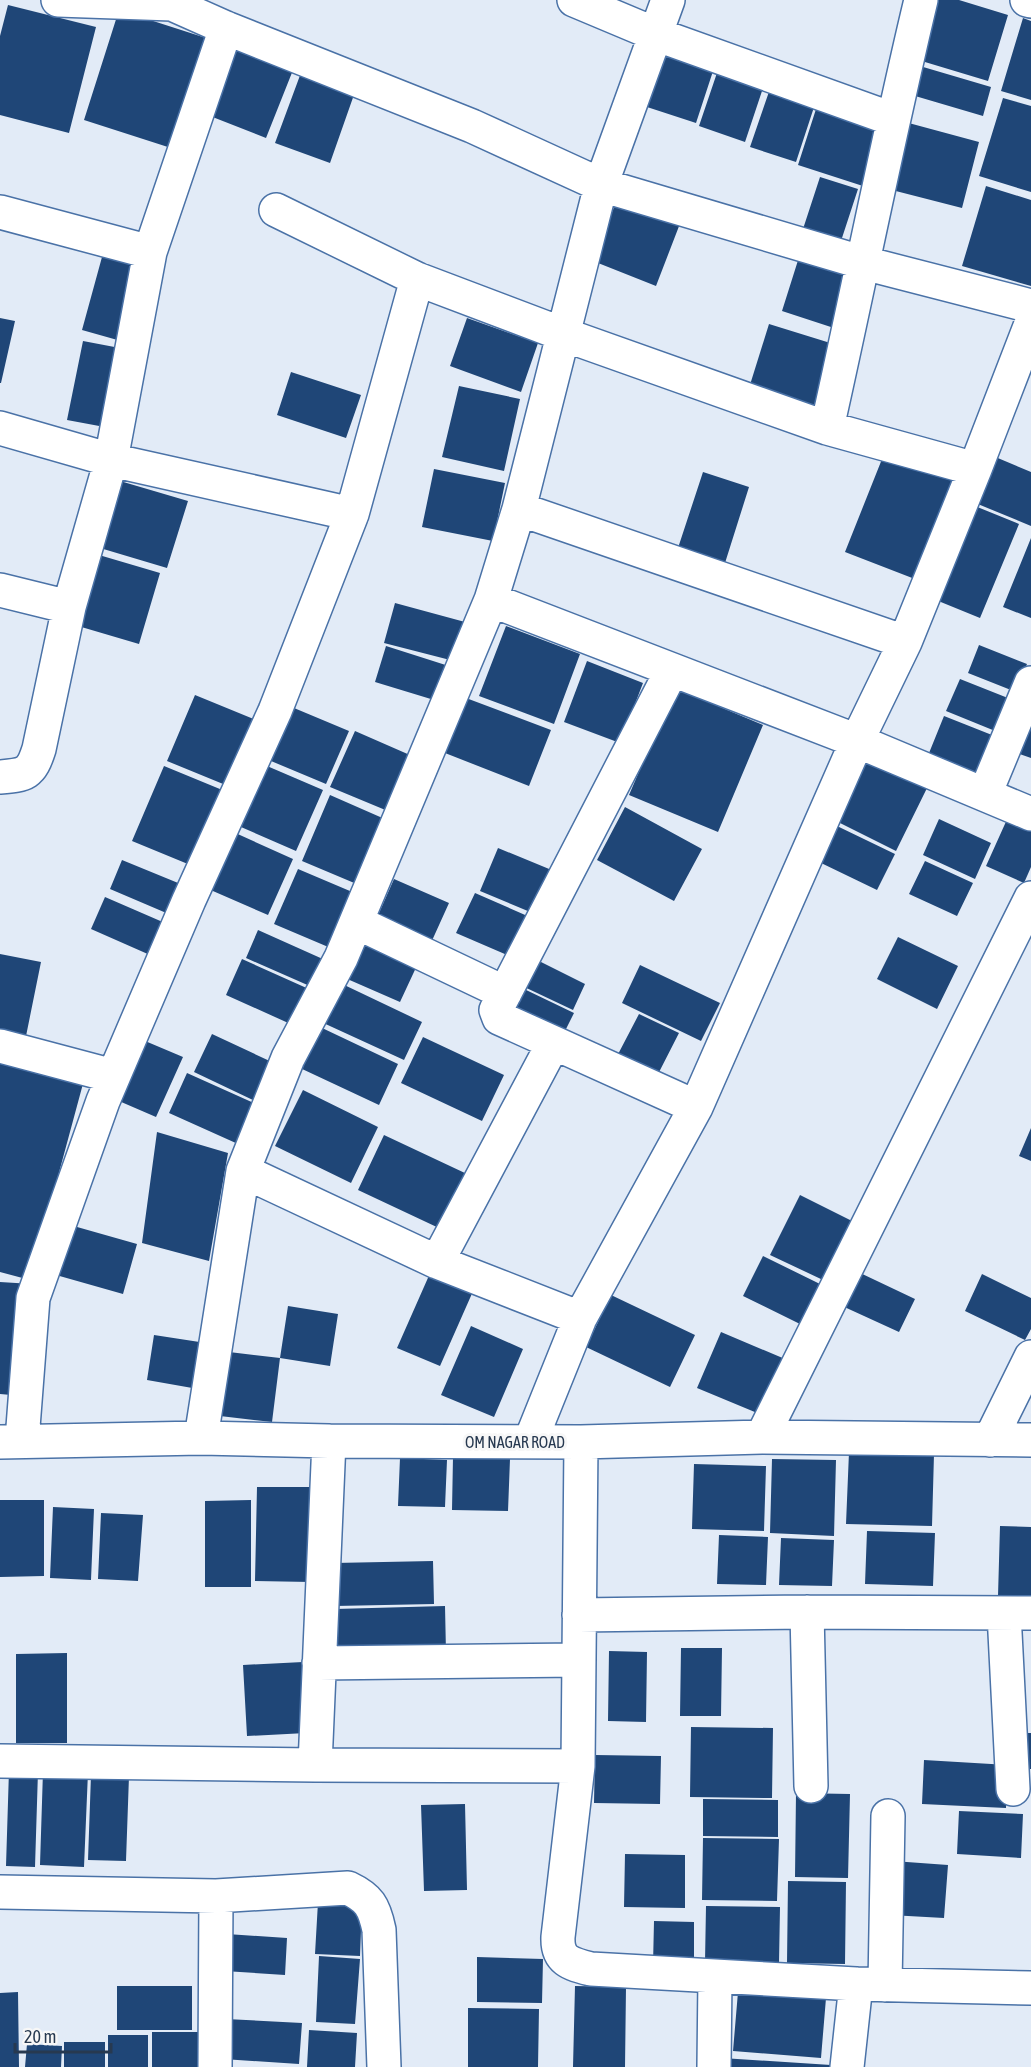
<svg xmlns="http://www.w3.org/2000/svg" width="1031" height="2067" viewBox="0 0 1031 2067" font-family="'Asap Condensed',sans-serif">
  <rect width="100%" height="100%" fill="#e2ebf7"/>
  <!-- building -->
  <path fill="#1f4677" d="M933,0H959L1008,15L988,81L915,59Z
    M8,5L96,27L69,133L0,115V36Z
    M119,10L206,38L171,148L84,120Z
    M1023,18L1031,21V100L1001,91Z
    M239,43L295,65L266,138L210,116Z
    M666,49L715,65L696,123L647,107Z
    M720,64L766,79L745,142L699,126Z
    M913,64L991,87L983,116L905,93Z
    M302,70L356,89L330,163L275,143Z
    M772,83L817,98L796,162L750,147Z
    M1003,98L1031,106V192L979,176Z
    M817,106L885,128L866,187L798,165Z
    M905,122L979,142L962,208L888,189Z
    M820,177L858,189L841,241L803,229Z
    M986,186L1031,200V286L962,266Z
    M618,197L681,221L656,286L593,261Z
    M800,254L855,272L837,329L782,311Z
    M102,257L141,267L121,341L82,330Z
    M0,318L15,321L1,383H0Z
    M467,318L538,343L521,392L450,366Z
    M769,324L840,346L820,409L749,388Z
    M83,341L125,349L110,428L67,420Z
    M291,372L361,395L346,438L277,415Z
    M459,386L520,399L504,471L442,457Z
    M886,449L961,479L920,581L845,552Z
    M993,456L1031,472V526L973,502Z
    M434,469L505,483L493,541L422,527Z
    M703,472L749,487L725,563L678,548Z
    M120,481L188,501L167,568L100,548Z
    M970,504L1019,524L980,618L931,598Z
    M1031,538V618L1003,607Z
    M99,555L160,573L139,644L78,626Z
    M395,603L465,622L454,661L384,643Z
    M506,626L580,654L554,724L479,696Z
    M979,645L1027,664L1016,692L968,673Z
    M386,646L455,668L444,703L375,682Z
    M587,661L643,683L620,743L564,722Z
    M960,679L1018,702L1005,735L946,711Z
    M675,688L763,725L718,832L629,795Z
    M195,695L256,720L228,786L167,761Z
    M466,698L551,730L529,786L445,753Z
    M294,708L349,731L326,784L271,761Z
    M944,716L997,737L979,779L927,758Z
    M1031,720V758L1011,751Z
    M355,731L419,759L395,814L330,787Z
    M869,754L929,784L896,851L836,821Z
    M164,766L232,794L200,869L132,841Z
    M267,766L323,790L296,851L241,827Z
    M330,795L387,820L359,885L302,861Z
    M625,807L702,849L674,901L597,860Z
    M1009,815L1031,825V867L1024,883L986,866Z
    M939,819L991,843L975,879L923,855Z
    M837,826L895,854L877,890L819,862Z
    M231,831L293,859L268,915L206,888Z
    M498,848L554,871L535,914L480,891Z
    M122,860L183,885L171,915L110,889Z
    M925,861L973,883L957,916L909,894Z
    M298,869L357,894L333,949L274,924Z
    M394,879L449,903L430,945L375,922Z
    M475,893L532,918L514,958L456,933Z
    M105,897L165,923L150,955L91,929Z
    M258,930L325,960L312,987L246,958Z
    M365,934L420,959L400,1002L345,978Z
    M898,937L958,966L937,1009L877,979Z
    M0,954L41,962L24,1046L0,1042Z
    M531,957L585,984L573,1010L518,984Z
    M242,959L311,990L295,1026L226,995Z
    M640,965L720,1003L701,1041L622,1003Z
    M338,982L422,1022L404,1060L319,1021Z
    M524,989L574,1013L560,1041L509,1017Z
    M639,1014L679,1033L655,1080L615,1060Z
    M320,1027L398,1064L379,1105L300,1068Z
    M212,1034L274,1063L255,1101L194,1072Z
    M423,1037L504,1075L482,1121L401,1083Z
    M138,1038L183,1057L156,1117L112,1098Z
    M0,1058L84,1080L30,1280L0,1272Z
    M187,1073L256,1104L238,1144L169,1113Z
    M303,1090L378,1127L351,1183L275,1146Z
    M1031,1128V1161L1019,1156Z
    M157,1132L228,1153L209,1261L142,1243Z
    M384,1135L467,1174L441,1229L358,1190Z
    M800,1195L852,1221L823,1280L770,1255Z
    M63,1223L137,1244L123,1294L49,1273Z
    M763,1256L820,1284L800,1324L743,1296Z
    M431,1271L474,1289L440,1366L397,1348Z
    M856,1271L915,1299L899,1332L840,1305Z
    M982,1274L1031,1298V1329L1025,1340L965,1311Z
    M0,1282L32,1284L23,1396L0,1394Z
    M611,1295L695,1335L670,1387L586,1347Z
    M288,1306L338,1314L330,1366L280,1358Z
    M471,1326L523,1349L494,1417L441,1395Z
    M721,1332L785,1359L762,1415L697,1388Z
    M154,1335L206,1343L198,1389L147,1380Z
    M229,1352L280,1358L272,1422L220,1416Z
    M849,1452L934,1454L932,1526L846,1524Z
    M453,1457L510,1459L508,1511L452,1510Z
    M400,1458L447,1460L445,1507L398,1506Z
    M772,1459L836,1460L834,1536L770,1533Z
    M694,1464L766,1466L764,1531L692,1529Z
    M257,1487H314L311,1582L255,1581Z
    M0,1500H44V1576L0,1577Z
    M251,1500V1587H205V1501Z
    M53,1507L94,1509L91,1580L50,1578Z
    M101,1513L143,1515L138,1581L98,1579Z
    M1000,1526L1031,1527V1597L998,1596Z
    M867,1531L935,1533L933,1586L865,1584Z
    M719,1535L768,1537L766,1585L717,1584Z
    M781,1538L834,1540L832,1586L779,1585Z
    M433,1561L434,1604L335,1606L334,1563Z
    M445,1606L446,1653L337,1656L335,1609Z
    M681,1648H722L721,1716H680Z
    M609,1651L647,1652L646,1722L608,1721Z
    M67,1653V1743H16V1654Z
    M303,1662L306,1733L247,1736L243,1665Z
    M691,1727L773,1728L772,1798L690,1797Z
    M1024,1733H1031V1769H1027Z
    M595,1755L661,1756L660,1804L594,1803Z
    M924,1760L1008,1765L1006,1808L922,1804Z
    M9,1770L38,1771L35,1867L6,1866Z
    M43,1771L88,1772L84,1867L40,1865Z
    M91,1775L129,1776L126,1861L88,1860Z
    M796,1793L850,1794L848,1878L795,1877Z
    M703,1799L778,1800V1837L703,1836Z
    M465,1804L467,1890L424,1891L421,1805Z
    M959,1811L1023,1814L1021,1858L957,1854Z
    M703,1838L779,1839L777,1901L702,1900Z
    M625,1854L685,1855V1908L624,1907Z
    M893,1861L948,1865L944,1918L890,1915Z
    M788,1881L846,1882L845,1964L787,1963Z
    M318,1902L362,1904L360,1956L315,1954Z
    M706,1906L780,1907L779,1963L705,1962Z
    M654,1921L694,1922V1966L653,1965Z
    M227,1934L287,1938L285,1975L224,1971Z
    M319,1956L360,1959L355,2024L316,2022Z
    M477,1957L543,1959L542,2003L477,2002Z
    M117,1986H192V2030H117Z
    M575,1986L626,1987L625,2067H573Z
    M18,1992L19,2067H0V1993Z
    M738,1992L826,1998L821,2058L733,2051Z
    M468,2008L539,2009L538,2067H468Z
    M226,2019L302,2023L299,2064L223,2059Z
    M309,2030L357,2033L355,2067H307Z
    M152,2032H199V2067H152Z
    M108,2035H148V2067H108Z
    M64,2042H105V2067H64Z
    M27,2044L62,2046L61,2067H25Z
    M722,2058L831,2065V2067H721Z"/>
  <g fill="none" stroke-linecap="round" stroke-linejoin="round">
    <!-- minor casing -->
    <g stroke="#4a72a7" stroke-width="36">
      <path id="minor" d="M58,0L172,4L226,28L472,126L601,185L864,263L1031,306
        M574,0L655,34L892,119
        M1027,0L1031,1
        M0,212L150,252
        M417,279L565,335L827,428L975,469
        M0,428L111,460L352,514
        M827,428C859,285 887,142 921,0
        M519,509L905,642
        M0,590L69,607
        M491,600L857,741L1031,814
        M672,670L496,1010L499,1018L696,1107
        M0,777C26,775 31,774 39,749L69,607L111,460L150,252L226,28
        M985,794L1031,683
        M356,922L505,993
        M0,1046L113,1076
        M243,1171L437,1262L580,1318
        M437,1262L553,1044
        M762,1437L1031,898
        M201,1438L243,1171L288,1058L341,958L491,600L519,509L601,185L668,0
        M22,1440L33,1298L103,1101L189,900L275,711L352,514L417,279L276,210
        M990,1440L1031,1357
        M0,1442L201,1438L329,1441L581,1442L762,1437L1031,1440
        M530,1442L580,1318L696,1107L857,741L905,642L975,469L1031,324
        M581,1442L578,1766L558,1937C557,1961 571,1964 591,1969L856,1984L1031,1988
        M807,1612L811,1786
        M1004,1613L1013,1789
        M579,1615L807,1612L1031,1613
        M319,1663L579,1660
        M0,1761L315,1765L578,1766
        M315,1765L329,1441
        M0,1892L216,1896L348,1888C369,1898 374,1906 379,1930L384,2067
        M885,1985L888,1816
        M215,2067L216,1896
        M714,2067L715,1976
        M847,2067L856,1984"/>
    </g>
    <!-- minor -->
    <use href="#minor" stroke="#fff" stroke-width="33"/>
  </g>
  <g text-anchor="middle" dominant-baseline="central" stroke-width="6" stroke-linejoin="round" paint-order="stroke">
    <!-- street labels -->
    <g font-size="16" fill="#273950" stroke="#f7f7f7">
      <text x="515" y="1442">OM NAGAR ROAD</text>
    </g>
  </g>
  <!-- scale -->
  <path d="M15 2043v9h96v-9" fill="none" stroke="#273950" stroke-width="3"/>
  <text x="24" y="2043" font-size="18" fill="#273950" stroke="#f7f7f7" stroke-width="4.5" paint-order="stroke">20 m</text>
</svg>
